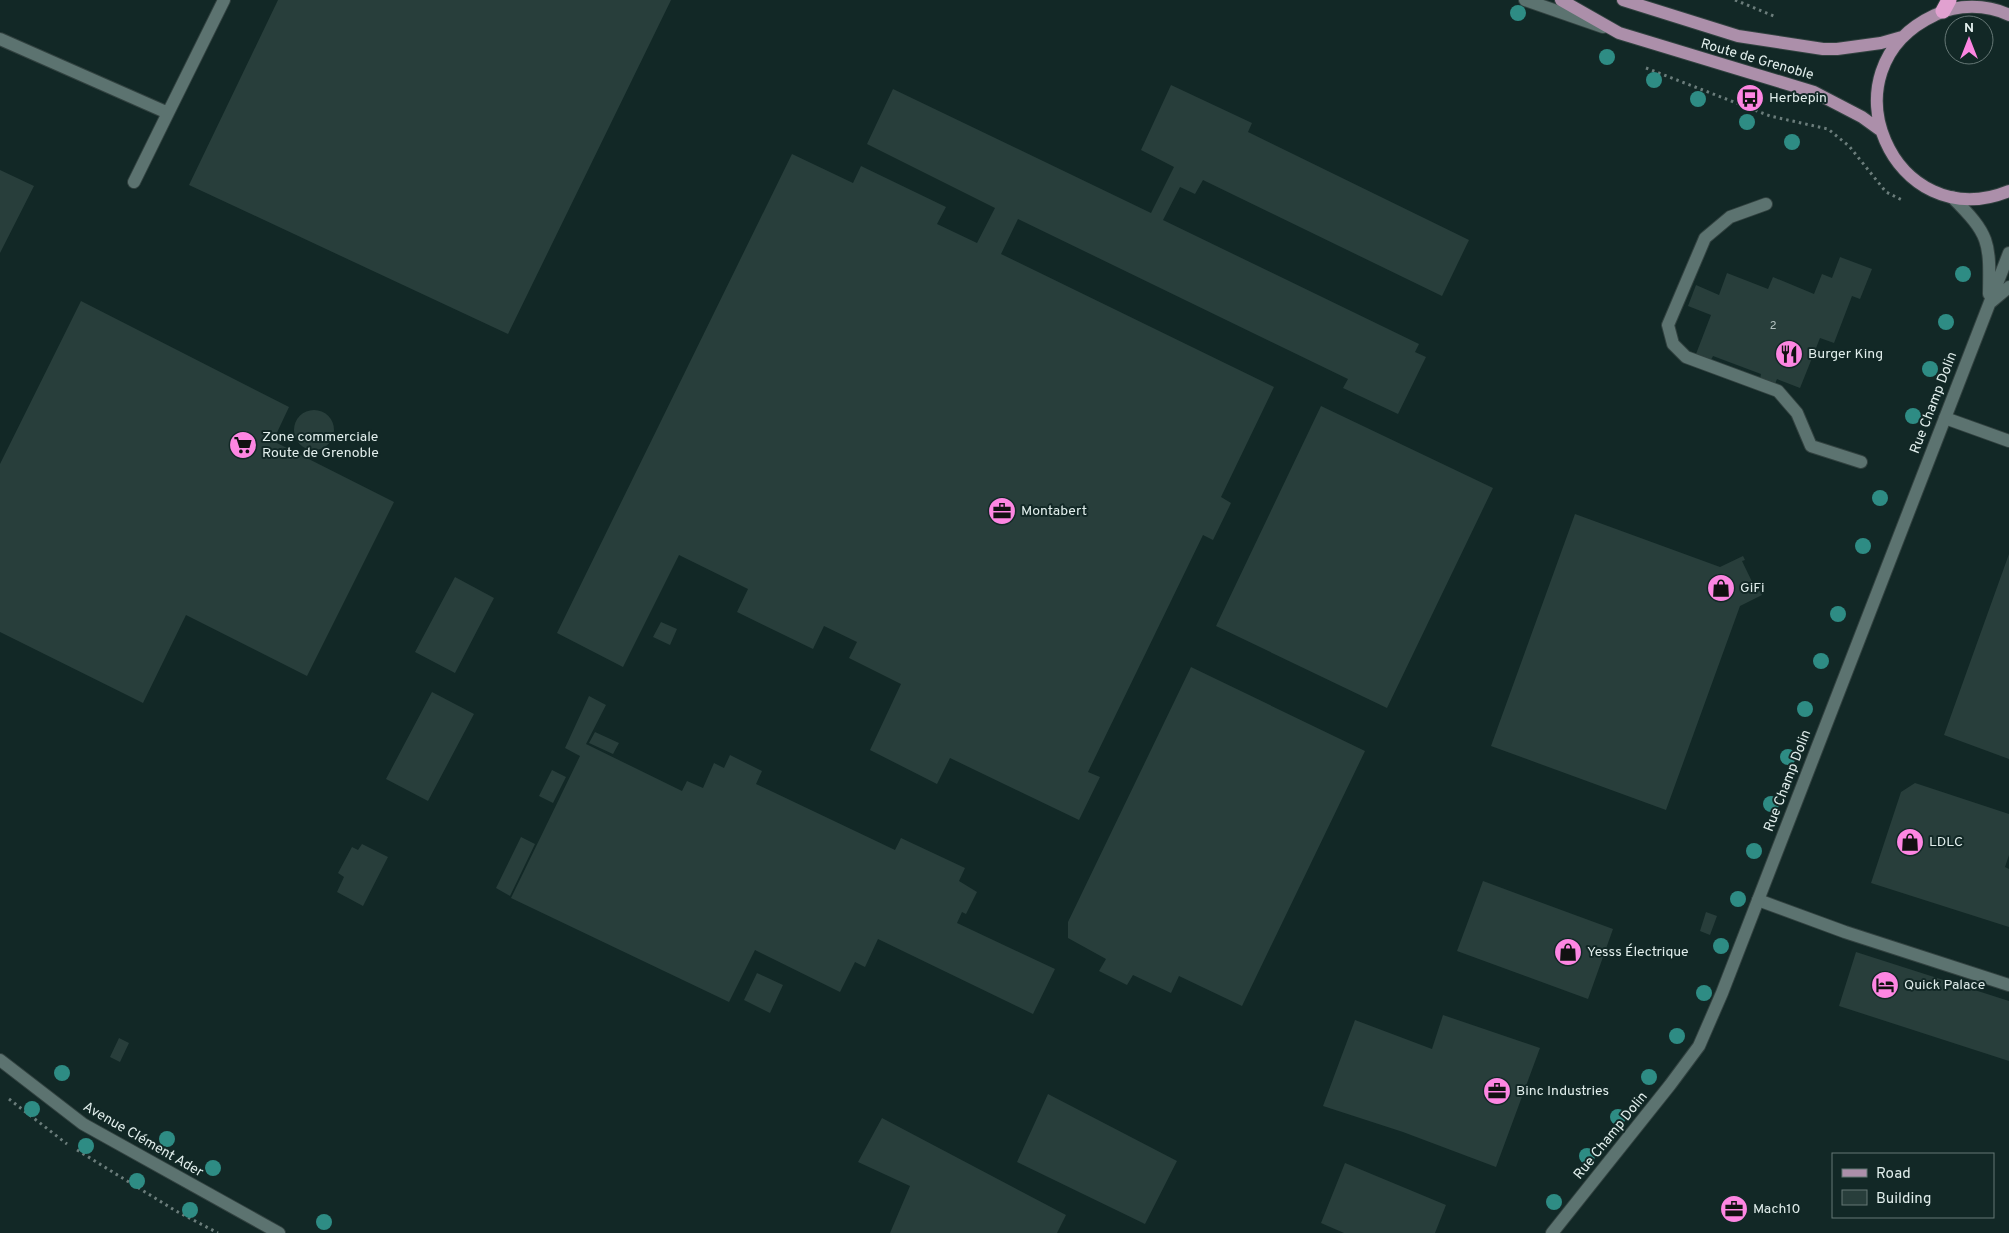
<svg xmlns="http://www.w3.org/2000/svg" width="2009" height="1233" viewBox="0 0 2009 1233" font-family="Overpass,sans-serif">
  <rect width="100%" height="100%" fill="#122826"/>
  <!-- building -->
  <path fill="#283e3b" d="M278,0H671L508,334L189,185Z
    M1171,85L1252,123L1248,132L1469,240L1442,296L1203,180L1195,194L1180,187L1163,220L1419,344L1415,352L1426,357L1398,414L1343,388L1348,379L1018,219L1001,254L1274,387L1221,497L1231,503L1213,540L1203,535L1088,772L1100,777L1079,820L950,758L937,784L870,750L901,684L849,658L857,642L824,626L813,649L737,612L748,589L679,555L623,667L557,633L792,154L853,183L861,166L946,207L937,224L977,243L995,208L867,144L893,89L1151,213L1174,167L1141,150Z
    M0,170L34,186L0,253Z
    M1840,257L1872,269L1860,299L1852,296L1834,343L1820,338L1800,388L1777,379L1775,384L1760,379L1761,374L1713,356L1711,360L1696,354L1711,315L1688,306L1696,285L1719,295L1727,273L1768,289L1773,277L1814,294L1822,274L1832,278Z
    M81,301L289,407L273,441L394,502L307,676L186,615L143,703L0,632V464Z
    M1321,406L1493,488L1387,708L1216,626Z
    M294 430a20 20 0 1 1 40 0a20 20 0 1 1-40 0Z
    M1575,514L1720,567L1743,556L1745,560L1742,561L1757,592L1760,591L1762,595L1740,606L1666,810L1491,746Z
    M2009,554V759L1944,735Z
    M455,577L494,598L455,673L415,652Z
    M661,622L677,629L670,645L653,637Z
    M1191,667L1365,751L1242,1006L1179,976L1171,993L1133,975L1127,985L1099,971L1106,959L1068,938V922Z
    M432,692L474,714L428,801L386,779Z
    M589,696L606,705L586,744L682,791L687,781L703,788L714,763L724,768L730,755L762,771L756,784L895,850L901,838L965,868L959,881L977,892L966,914L962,912L957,923L1055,969L1033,1014L878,939L865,967L855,962L840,992L755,950L729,1002L511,898L580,756L565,748Z
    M595,732L619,743L613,754L589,743Z
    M552,770L566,777L553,803L539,796Z
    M1915,783L2009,814V855L2005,867L2009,869V927L1871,883L1901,792Z
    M521,837L535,844L510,896L496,888Z
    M362,844L388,857L363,906L337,892L344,877L338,873L352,847L358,850Z
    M1483,881L1613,929L1588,999L1457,951Z
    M1706,912L1717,916L1710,935L1700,931Z
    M1856,952L2009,1001V1061L1839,1006Z
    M757,973L783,985L770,1013L744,1000Z
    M1443,1015L1540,1048L1496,1167L1403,1132L1323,1106L1355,1020L1432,1049Z
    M119,1038L129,1043L120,1062L110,1057Z
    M1048,1094L1177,1161L1145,1224L1017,1162Z
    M882,1118L1066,1215L1057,1233H890L910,1186L858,1162Z
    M1345,1163L1446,1205L1435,1233H1344L1321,1223Z"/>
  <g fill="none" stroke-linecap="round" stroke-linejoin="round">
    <!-- lane casing -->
    <g stroke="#324240" stroke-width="14">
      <path id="lane" d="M0,39L168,113L224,0
        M134,182L168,113
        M1766,204L1730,217L1705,238L1668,325L1673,344L1686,357L1778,391L1797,413L1811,446L1861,462
        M1945,418L2009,441
        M1758,900L1845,932L2009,985"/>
    </g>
    <!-- street casing -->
    <g stroke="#324240" stroke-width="14">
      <path id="street" d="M1525,0L1603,27
        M1952,197C1990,235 1990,241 1989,294
        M1991,302L2009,287
        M0,1060L83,1124L279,1233
        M1552,1233L1670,1085L1699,1046L1722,993L2009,253"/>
    </g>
    <!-- primary casing -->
    <g stroke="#324240" stroke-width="14">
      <path id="primary" d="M1561,0L1619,33L1814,92L1862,117L1880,130
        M1623,0L1738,36L1823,49H1837L1881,43L1902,37
        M2009,15C1987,4 1957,4 1935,15C1819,69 1894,238 2009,191"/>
    </g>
    <!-- highway casing -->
    <g stroke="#324240" stroke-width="17">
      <path id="highway" d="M1943,11L1949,0"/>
    </g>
    <!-- path -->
    <path stroke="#6b7d7b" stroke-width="3" stroke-dasharray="2.5 4" stroke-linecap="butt" d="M1735,0L1776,17
      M1646,68L1770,116L1828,129L1849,146L1886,192L1904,201
      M9,1099L67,1144
      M77,1150L176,1211L218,1233"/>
    <!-- lane -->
    <use href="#lane" stroke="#5c7370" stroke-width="12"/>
    <!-- street -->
    <use href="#street" stroke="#5c7370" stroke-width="12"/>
    <!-- primary -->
    <use href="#primary" stroke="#ac8faa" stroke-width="12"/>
    <!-- highway -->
    <use href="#highway" stroke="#e1a1d0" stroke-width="15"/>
  </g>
  <!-- trees -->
  <g fill="#2e8c84">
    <circle cx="1518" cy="13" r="8"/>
    <circle cx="1607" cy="57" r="8"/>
    <circle cx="1654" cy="80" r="8"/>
    <circle cx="1698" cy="99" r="8"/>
    <circle cx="1747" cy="122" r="8"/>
    <circle cx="1792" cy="142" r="8"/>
    <circle cx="1963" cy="274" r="8"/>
    <circle cx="1946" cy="322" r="8"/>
    <circle cx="1930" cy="369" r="8"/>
    <circle cx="1913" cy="416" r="8"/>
    <circle cx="1880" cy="498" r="8"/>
    <circle cx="1863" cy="546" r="8"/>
    <circle cx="1838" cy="614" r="8"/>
    <circle cx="1821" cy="661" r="8"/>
    <circle cx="1805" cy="709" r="8"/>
    <circle cx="1788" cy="757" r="8"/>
    <circle cx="1771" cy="804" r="8"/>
    <circle cx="1754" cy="851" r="8"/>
    <circle cx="1738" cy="899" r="8"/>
    <circle cx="1721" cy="946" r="8"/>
    <circle cx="1704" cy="993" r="8"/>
    <circle cx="1677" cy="1036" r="8"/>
    <circle cx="62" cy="1073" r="8"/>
    <circle cx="1649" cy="1077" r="8"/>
    <circle cx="32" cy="1109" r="8"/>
    <circle cx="1618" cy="1117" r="8"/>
    <circle cx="167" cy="1139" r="8"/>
    <circle cx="86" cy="1146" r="8"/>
    <circle cx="1587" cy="1156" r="8"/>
    <circle cx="213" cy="1168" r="8"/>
    <circle cx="137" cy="1181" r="8"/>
    <circle cx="1554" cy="1202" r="8"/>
    <circle cx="190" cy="1210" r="8"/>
    <circle cx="324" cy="1222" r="8"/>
  </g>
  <!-- icons -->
  <defs>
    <g id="bus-disc" transform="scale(1.4375)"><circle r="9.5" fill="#fd86e2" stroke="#122826"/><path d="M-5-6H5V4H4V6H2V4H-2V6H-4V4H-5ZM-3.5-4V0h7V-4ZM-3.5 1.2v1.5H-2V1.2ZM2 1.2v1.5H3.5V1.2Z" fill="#111"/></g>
    <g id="restaurant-disc" transform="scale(1.4375)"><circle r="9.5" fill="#fd86e2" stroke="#122826"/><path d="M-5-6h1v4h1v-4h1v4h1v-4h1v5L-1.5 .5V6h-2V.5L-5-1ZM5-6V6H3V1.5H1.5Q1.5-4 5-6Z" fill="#111"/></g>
    <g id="supermarket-disc" transform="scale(1.4375)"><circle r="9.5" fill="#fd86e2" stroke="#122826"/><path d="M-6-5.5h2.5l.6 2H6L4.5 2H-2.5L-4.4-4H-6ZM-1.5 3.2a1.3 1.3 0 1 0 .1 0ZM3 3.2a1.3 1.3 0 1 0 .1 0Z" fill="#111"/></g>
    <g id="office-disc" transform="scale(1.4375)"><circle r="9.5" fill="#fd86e2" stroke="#122826"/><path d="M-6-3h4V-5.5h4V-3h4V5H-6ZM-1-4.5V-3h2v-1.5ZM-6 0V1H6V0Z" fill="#111"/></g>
    <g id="shop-disc" transform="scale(1.4375)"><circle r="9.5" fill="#fd86e2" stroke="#122826"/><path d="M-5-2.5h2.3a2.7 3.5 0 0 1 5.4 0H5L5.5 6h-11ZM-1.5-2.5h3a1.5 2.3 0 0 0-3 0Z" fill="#111"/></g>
    <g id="hotel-disc" transform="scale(1.4375)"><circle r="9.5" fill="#fd86e2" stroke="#122826"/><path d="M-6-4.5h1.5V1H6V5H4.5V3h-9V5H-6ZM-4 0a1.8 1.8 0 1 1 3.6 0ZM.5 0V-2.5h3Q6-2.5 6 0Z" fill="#111"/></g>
  </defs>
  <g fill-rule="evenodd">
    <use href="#bus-disc" x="1750" y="98"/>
    <use href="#restaurant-disc" x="1789" y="354"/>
    <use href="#supermarket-disc" x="243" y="445"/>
    <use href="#office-disc" x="1002" y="511"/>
    <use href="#shop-disc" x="1721" y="588"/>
    <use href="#shop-disc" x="1910" y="842"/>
    <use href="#shop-disc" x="1568" y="952"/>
    <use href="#hotel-disc" x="1885" y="985"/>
    <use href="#office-disc" x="1497" y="1091"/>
    <use href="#office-disc" x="1734" y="1209"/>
  </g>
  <g text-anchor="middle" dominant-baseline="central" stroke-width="4" stroke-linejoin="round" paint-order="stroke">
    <!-- number labels -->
    <g font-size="11" fill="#b3c2c0">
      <text x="1773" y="326">2</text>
    </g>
    <!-- street labels -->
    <g font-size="14" fill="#e1eeec" stroke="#122826">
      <text transform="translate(1757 60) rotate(16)">Route de Grenoble</text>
      <text transform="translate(1934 403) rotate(-69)">Rue Champ Dolin</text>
      <text transform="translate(1788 781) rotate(-69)">Rue Champ Dolin</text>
      <text transform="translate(1611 1136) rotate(-51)">Rue Champ Dolin</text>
      <text transform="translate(143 1140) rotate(30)">Avenue Clément Ader</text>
    </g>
    <!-- poi labels -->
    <g font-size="14" fill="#e1eeec" stroke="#122826" text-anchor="start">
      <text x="1769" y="98">Herbepin</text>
      <text x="1808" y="354">Burger King</text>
      <text x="262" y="437">Zone commerciale<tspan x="262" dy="16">Route de Grenoble</tspan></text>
      <text x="1021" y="511">Montabert</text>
      <text x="1740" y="588">GiFi</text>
      <text x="1929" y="842">LDLC</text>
      <text x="1587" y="952">Yesss Électrique</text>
      <text x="1904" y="985">Quick Palace</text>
      <text x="1516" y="1091">Binc Industries</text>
      <text x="1753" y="1209">Mach10</text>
    </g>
  </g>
  <!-- legend -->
  <rect x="1832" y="1153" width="162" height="65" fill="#122826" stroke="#657775"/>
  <rect x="1842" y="1169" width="25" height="8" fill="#ac8faa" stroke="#657775"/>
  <text x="1876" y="1178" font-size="15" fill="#e1eeec">Road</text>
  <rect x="1842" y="1190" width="25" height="15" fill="#283e3b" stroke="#657775"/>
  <text x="1876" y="1203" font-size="15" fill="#e1eeec">Building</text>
  <!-- north arrow -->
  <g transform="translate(1969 40)"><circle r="24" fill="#122826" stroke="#657775"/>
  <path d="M0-4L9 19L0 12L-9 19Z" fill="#fd86e2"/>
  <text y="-8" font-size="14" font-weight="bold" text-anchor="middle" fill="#e1eeec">N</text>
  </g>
</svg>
